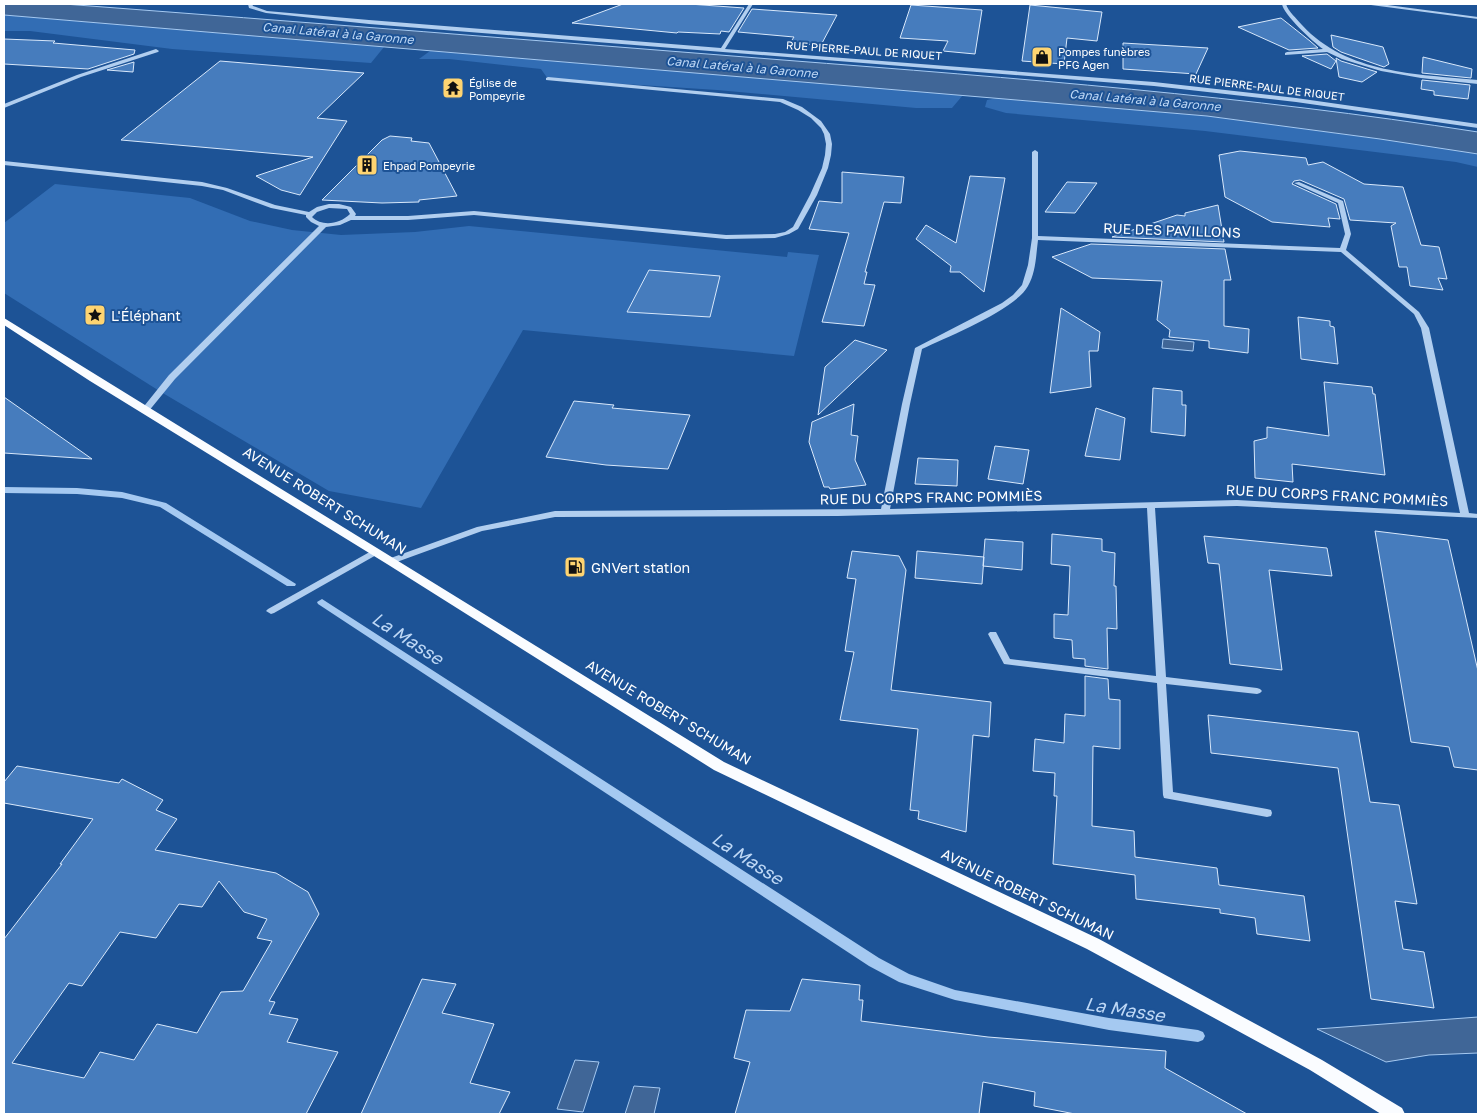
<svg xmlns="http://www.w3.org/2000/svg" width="1482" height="1118" viewBox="0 0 1482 1118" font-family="'Golos Text',sans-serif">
  <rect width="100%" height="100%" fill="#1d5396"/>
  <!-- green -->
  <path fill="#326db4" d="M4,15L384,47L371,63L172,49L30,31H4Z
    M430,51L963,95L952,108H916L717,90L548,79L541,69L449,59H419Z
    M997,98L1207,116L1380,139L1478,154V167L1456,162L1205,131L1006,113L985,107L987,100Z
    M55,184L190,198L250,221L292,230L341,235L415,232L469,226L787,257L788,252L819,255L794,356L523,330L421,508L329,491L161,392L4,293V223Z"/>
  <!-- water -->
  <path fill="#406697" stroke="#a5c9f1" d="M4,4H64C303,22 543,41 783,60C1015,78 1248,96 1478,132V154L1380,139L1207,116L4,15Z
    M1163,339L1194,342L1193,351L1162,348Z
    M1478,1017V1053L1429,1055L1386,1062L1317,1029Z
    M575,1060L599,1062L583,1112L557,1109Z
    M634,1086L660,1088L654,1114H625Z"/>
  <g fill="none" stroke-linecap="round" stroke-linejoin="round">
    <!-- stream -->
    <path fill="#a5c9f1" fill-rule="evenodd" d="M4,487L77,488L122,492L166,503L296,584L295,586H287L160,507L122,498L77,494L4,493Z
      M322,599L879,958L909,974L955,990L1109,1018L1198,1030L1203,1032L1205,1036L1203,1040L1198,1042L1109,1030L955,1000L899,982L869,966L318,604L317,602Z"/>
  </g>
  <!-- building -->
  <path fill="#467cbd" stroke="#d8e8fb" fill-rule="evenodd" d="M623,4H689L744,8L729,32L721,31L720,34L678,32L677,33L572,23Z
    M911,5L982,10L975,54L943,51L948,41L900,38Z
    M1030,5L1102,12L1097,41L1067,38L1064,64L1022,61Z
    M752,9L837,15L821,45L790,43L794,37L738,32Z
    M1281,18L1310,41L1318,48L1289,50L1238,27Z
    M1331,35L1383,47L1389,64L1384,67L1341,52L1333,47Z
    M4,39L55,41L53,43L135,50L134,54L88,69L4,64Z
    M1123,43L1208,48L1196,74L1123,69Z
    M1327,54L1336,61L1331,69L1302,56Z
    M1423,57L1472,69L1471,78L1422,73Z
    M1336,58L1341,61L1377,72L1362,82L1339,77Z
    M220,61L364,73L317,118L347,121L300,195L281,190L256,176L313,157L121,140Z
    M134,62L133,72L107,70Z
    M1422,80L1470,85L1468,99L1434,95V91L1421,89Z
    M390,136L412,138L411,141L429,143L457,196L419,200V202L382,203L322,200L382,140Z
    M1240,151L1306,158L1308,165L1323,162L1364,184L1403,187L1421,245L1439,247L1447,279L1438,278L1443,290L1410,286L1407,267H1399L1391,226L1396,223L1350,220L1344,199L1300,180L1294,181L1292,184L1336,204L1340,219L1328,218L1330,227L1272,222L1225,197L1219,155Z
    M842,172L904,177L901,203L884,202L865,272H867L864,284L875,285L864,326L822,322L849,233L809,229L819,201L842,203Z
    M970,176L1005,178L984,292L960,272H950L951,266L916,239L926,225L956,243Z
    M1067,182L1097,183L1075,213L1045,212Z
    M1218,205L1224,242L1112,237L1177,215L1185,216V213Z
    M1091,244L1225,249L1231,280H1224V326L1249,329L1248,353L1209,348V341L1169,337L1170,330L1157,320L1162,281L1092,278L1052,257Z
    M649,270L720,276L710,317L627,312Z
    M1061,308L1100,332L1098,351H1089L1091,387L1050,393Z
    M1298,317L1330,321V326L1334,327L1338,364L1301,359Z
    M855,340L887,350L818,415L825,367Z
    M1324,382L1372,387L1373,394H1375L1385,475L1292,464L1293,482L1255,478L1254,441L1267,438V427L1329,436Z
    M1153,388L1182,391V405H1186L1185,436L1151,432Z
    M4,397L92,459L4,453Z
    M574,401L614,405L612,408L690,415L668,469L606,465L546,457Z
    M854,404L851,435L858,436L855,460L866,485L830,489L829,487H824L809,442L812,422Z
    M1096,408L1125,418L1120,460L1085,456Z
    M995,446L1029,450L1023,484L988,479Z
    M918,458L958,460L957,486L915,484Z
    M1375,531L1448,540L1478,671V770L1454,767L1449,747L1411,742Z
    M1052,534L1102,539V551L1115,553L1114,586H1116L1117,629L1107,628L1108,669L1085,666V659L1073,658L1072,640L1054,638V614L1068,615L1070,566L1051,564Z
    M1204,536L1327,548L1332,576L1269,570L1282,670L1230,664L1219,564L1208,563Z
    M985,539L1023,542L1022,570L983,566Z
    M852,551L899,556L906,570L891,690L991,702L989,737L973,735L966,832L918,819L919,811L910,810L918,729L840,720L854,652L845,651L856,579L847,578Z
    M917,551L984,557L982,584L915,578Z
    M1085,676L1108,679L1109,699L1120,700V749L1093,746L1092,826L1134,831L1135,857L1217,868L1219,885L1304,896L1310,941L1257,934L1255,918L1220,913V909L1136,899L1135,875L1053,864L1057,796H1054L1055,773L1033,771L1035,739L1064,743L1065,714L1085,716Z
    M1208,715L1358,732L1370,802L1399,805L1417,904L1395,901L1403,949L1424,952L1434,1008L1371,999L1338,768L1211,753Z
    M17,766L119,783L122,779L163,800L156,810L177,819L155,850L276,873L308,892L319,914L269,1001L275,1002L269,1014L298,1019L287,1042L338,1052L306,1114H4V939L62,864H60L93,819L4,803V782ZM219,881L244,912L267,919L257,938L272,941L243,991L221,992L197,1033L157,1024L134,1060L100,1052L84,1078L12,1063L69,983L82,986L120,932L156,938L179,904L202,907Z
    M422,979L456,984L442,1013L494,1024L470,1083L510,1092L499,1114H361Z
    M802,979L860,985L859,1000H863L861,1021L988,1037L1166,1051L1165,1068L1247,1114H1075L1034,1106L1035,1092L983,1082L979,1114H735L750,1062L734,1058L746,1010L790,1011Z"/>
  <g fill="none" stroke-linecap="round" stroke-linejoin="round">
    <!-- minor -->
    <path fill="#b1ceef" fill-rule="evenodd" d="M248,4H252L253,6L267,11L369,20L721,48L749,4H753L725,49L1154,82L1296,98L1478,124V128L1296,102L1154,86L369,24L266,13L249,8Z
      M1282,4H1286C1288,11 1297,19 1302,25C1347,74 1417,74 1478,80V84L1421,78L1381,71L1342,59L1327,52L1285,55V53L1287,52L1323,49C1313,42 1283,14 1282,4Z
      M1369,4H1380L1478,17V19L1371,5Z
      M156,49L159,51L158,52L81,77L4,108V104L77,75Z
      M548,77L783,99L802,107L821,121L830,134L832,144L831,155L828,168L817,195L798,229L789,234L775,238L726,239L474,215L408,220H351L340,225L326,227L175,379L148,412H145L141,410L169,375L319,226L311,222L306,217V215L271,208L223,190L202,186L4,165V161L202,182L227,188L275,205L309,212L317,207L329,204H339L351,207L356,214L355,216H408L474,211L726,235L775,234L785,232L793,227L810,195L822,168L825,155L826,144L824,134L821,128L811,118L798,110L780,102L546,80V78ZM329,208L347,209L350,214C340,224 322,227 312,217L317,212Z
      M1035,150L1038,152V236L1340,248L1345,234L1338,203L1294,183L1299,182L1343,201L1351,234L1346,250L1419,312L1429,328L1469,513L1478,514V518L1237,506L1155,508L1166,677L1257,688L1260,689L1262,691L1260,693L1257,694L1166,684L1173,792L1267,809L1271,810L1272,813L1271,816L1267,817L1164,798L1163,795L1157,683L1004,664L988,634L990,632H996L1010,659L1156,676L1147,508L838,516L555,517L482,531L394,563L391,564L387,561L388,559L477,527L555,511L881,509L902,404L915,348L1002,303L1013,295L1022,285L1028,265L1032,238V152ZM1038,240L1341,252L1414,314L1421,328L1460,513L1237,500L890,509L910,404L922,349C949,336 1015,310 1028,286C1036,272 1036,255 1038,240Z
      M375,549L379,552L378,554L274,613L271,614L266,611L268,609Z"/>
    <!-- major -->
    <path fill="#fafcff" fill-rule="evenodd" d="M4,318L724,762L1099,939L1322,1060L1402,1108L1405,1114H1381L1310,1070L1087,949L714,770L387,564L90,381L4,325Z"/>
  </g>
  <!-- icons -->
  <defs>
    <g id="shop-square" transform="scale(1.125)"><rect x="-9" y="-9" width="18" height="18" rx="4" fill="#fed471" stroke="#1d5396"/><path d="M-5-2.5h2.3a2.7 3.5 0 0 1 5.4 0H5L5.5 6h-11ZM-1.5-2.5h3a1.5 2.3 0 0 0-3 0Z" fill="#111"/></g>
    <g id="temple-square" transform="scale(1.125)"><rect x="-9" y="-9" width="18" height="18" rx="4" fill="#fed471" stroke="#1d5396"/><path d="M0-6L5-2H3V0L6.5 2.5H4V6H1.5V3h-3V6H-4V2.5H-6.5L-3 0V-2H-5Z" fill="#111"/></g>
    <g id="building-square" transform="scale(1.125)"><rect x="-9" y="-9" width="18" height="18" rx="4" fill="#fed471" stroke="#1d5396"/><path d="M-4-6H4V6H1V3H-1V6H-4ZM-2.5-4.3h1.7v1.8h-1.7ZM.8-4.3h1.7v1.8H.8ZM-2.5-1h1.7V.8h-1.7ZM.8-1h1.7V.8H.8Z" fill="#111"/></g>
    <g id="sight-square" transform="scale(1.125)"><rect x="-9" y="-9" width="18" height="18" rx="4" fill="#fed471" stroke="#1d5396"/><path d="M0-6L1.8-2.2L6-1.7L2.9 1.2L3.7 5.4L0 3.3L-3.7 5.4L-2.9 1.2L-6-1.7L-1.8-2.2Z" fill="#111"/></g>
    <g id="fuel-square" transform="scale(1.125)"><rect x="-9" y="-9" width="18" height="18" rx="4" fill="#fed471" stroke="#1d5396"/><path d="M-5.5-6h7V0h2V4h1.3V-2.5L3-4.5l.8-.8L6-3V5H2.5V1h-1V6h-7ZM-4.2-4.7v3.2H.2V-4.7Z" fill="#111"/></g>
  </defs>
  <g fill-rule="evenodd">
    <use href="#shop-square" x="1042" y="57"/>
    <use href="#temple-square" x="453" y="88"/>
    <use href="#building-square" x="367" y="165"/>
    <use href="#sight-square" x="95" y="315"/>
    <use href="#fuel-square" x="575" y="567"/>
  </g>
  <g text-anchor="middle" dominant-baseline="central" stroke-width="4" stroke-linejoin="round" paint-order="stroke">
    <!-- far-street labels -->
    <g font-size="11" fill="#fff" stroke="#1d5396">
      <text transform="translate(864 50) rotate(4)">RUE PIERRE-PAUL DE RIQUET</text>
      <text transform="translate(1267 87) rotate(7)">RUE PIERRE-PAUL DE RIQUET</text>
    </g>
    <!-- far-poi labels -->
    <g font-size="11" fill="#fff" stroke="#1d5396" text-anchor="start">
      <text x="1058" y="51">Pompes funèbres<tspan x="1058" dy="13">PFG Agen</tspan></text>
      <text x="469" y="82">Église de<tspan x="469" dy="13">Pompeyrie</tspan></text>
      <text x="383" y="165">Ehpad Pompeyrie</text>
    </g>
    <!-- far-water labels -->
    <g font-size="12" font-style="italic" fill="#bed8f6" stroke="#1d5396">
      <text transform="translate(338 33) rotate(5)">Canal Latéral à la Garonne</text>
      <text transform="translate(742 67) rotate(5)">Canal Latéral à la Garonne</text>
      <text transform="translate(1145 100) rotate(5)">Canal Latéral à la Garonne</text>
    </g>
    <!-- street labels -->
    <g font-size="14" fill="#fff" stroke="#1d5396">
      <text transform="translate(1172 230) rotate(2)">RUE DES PAVILLONS</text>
      <text transform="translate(1337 495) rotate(3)">RUE DU CORPS FRANC POMMIÈS</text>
      <text transform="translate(931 497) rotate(-1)">RUE DU CORPS FRANC POMMIÈS</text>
      <text transform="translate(325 500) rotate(32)">AVENUE ROBERT SCHUMAN</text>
      <text transform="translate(669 712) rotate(31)">AVENUE ROBERT SCHUMAN</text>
      <text transform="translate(1028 894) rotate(26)">AVENUE ROBERT SCHUMAN</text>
    </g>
    <!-- poi labels -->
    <g font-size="14" fill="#fff" stroke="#1d5396" text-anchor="start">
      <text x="111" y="315">L'Éléphant</text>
      <text x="591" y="567">GNVert station</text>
    </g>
    <!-- near-water labels -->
    <g font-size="18" font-style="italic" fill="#bed8f6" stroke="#1d5396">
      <text transform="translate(408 638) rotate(33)">La Masse</text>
      <text transform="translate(748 858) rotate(33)">La Masse</text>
      <text transform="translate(1125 1009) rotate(9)">La Masse</text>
    </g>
  </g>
  <!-- border -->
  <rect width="1482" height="1118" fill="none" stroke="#ffffff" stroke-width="10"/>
</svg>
